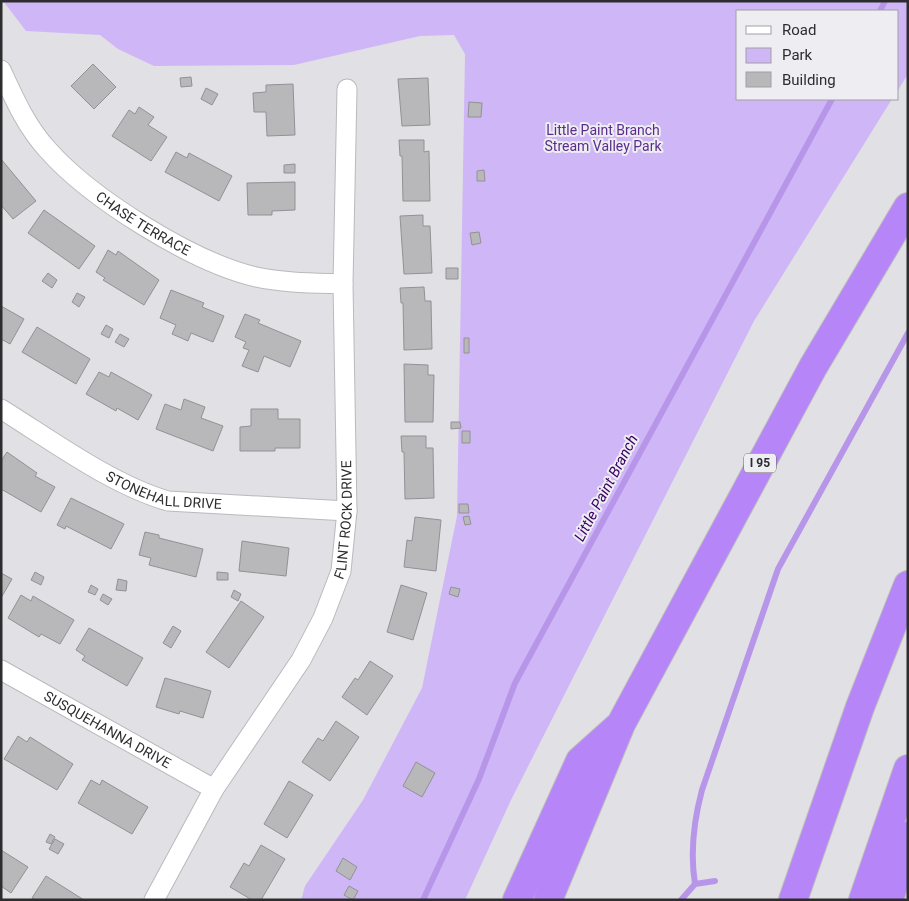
<svg xmlns="http://www.w3.org/2000/svg" width="909" height="901" viewBox="0 0 909 901" font-family="Roboto,sans-serif">
  <rect width="100%" height="100%" fill="#e1e0e4"/>
  <!-- green -->
  <path fill="#cfb7f7" d="M3,1H908V74L898,90V11H738V99H892L754,321L511,800L465,900H301L305,886L363,800L422,688L457,516L465,54L454,35L420,36L294,65L154,66L118,49L100,35L26,31Z"/>
  <g fill="none" stroke-linecap="round" stroke-linejoin="round">
    <!-- stream -->
    <path stroke="#b796e9" stroke-width="6" d="M880,11L885,1
      M695,884C690,853 694,820 702,790L778,569L908,333
      M423,900L479,779L515,683L832,99
      M681,900L695,884L715,881"/>
  </g>
  <!-- building -->
  <path fill="#b8b7ba" stroke="#929195" d="M93,64L116,87L94,109L71,86Z
    M191,77L192,86L181,87L180,78Z
    M428,78L430,125L402,126L398,79Z
    M293,84L295,135L267,136L266,112H254L253,93L266,92V85Z
    M206,88L218,94L212,105L201,99Z
    M469,102L482,103L481,117H468Z
    M139,107L154,117L148,125L167,137L151,161L112,136L129,110L135,114Z
    M399,140H424V152L429,151L430,201H403L402,156H400Z
    M176,152L187,158L189,153L232,176L219,201L165,172Z
    M1,159L36,201L13,219L1,205Z
    M295,164V173H284V165Z
    M484,170L485,181H477V171Z
    M295,182V210L272,211V215H248L247,183Z
    M44,210L95,246L79,269L28,233Z
    M423,215V226H430L432,273L404,274L400,216Z
    M479,232L481,243L472,245L470,233Z
    M108,250L116,255L118,251L159,280L144,305L103,280L105,278L96,272Z
    M446,268H458V279H446Z
    M48,273L57,280L52,288L42,281Z
    M424,287L425,301H431L432,349L404,350L403,303H401L400,288Z
    M171,290L204,303L202,307L224,316L213,342L191,333L188,341L172,334L176,325L160,318Z
    M77,293L85,297L79,307L72,302Z
    M1,306L24,319L10,344L1,339Z
    M245,314L260,320L258,323L301,341L290,367L264,356L258,372L242,366L249,350L243,348L246,342L235,337Z
    M106,325L113,329L109,338L101,334Z
    M37,327L90,359L76,384L22,352Z
    M120,334L129,339L124,347L115,342Z
    M464,338H469V353H464Z
    M404,364L428,365V375H434L433,422H405Z
    M99,372L109,377L111,372L152,395L138,420L117,408L116,411L86,394Z
    M184,399L205,407L201,418L223,426L213,451L156,429L165,404L181,410Z
    M251,409H278V419H300V448H275V451H240V427L251,426Z
    M451,422H460L461,428L451,429Z
    M462,431H470V443H462Z
    M401,436H426V448H433L434,498L405,499L404,452H402Z
    M7,452L37,473L35,476L55,487L41,512L1,489V461Z
    M71,498L124,524L111,549L66,526L65,529L57,525Z
    M459,504H468L469,513H459Z
    M469,516L471,524L465,525L463,517Z
    M415,517L441,520L436,571L404,567L407,540L412,541Z
    M145,532L159,535V538L203,549L196,577L149,565L151,558L139,555Z
    M242,541L289,548L286,576L239,571Z
    M35,572L44,577L41,585L31,580Z
    M217,572L228,573V580H217Z
    M1,573L12,579L1,598Z
    M118,579L127,581L126,591L116,590Z
    M91,585L98,589L95,595L88,592Z
    M401,585L427,593L413,640L387,632Z
    M451,587L460,589L458,597L449,594Z
    M234,590L241,594L238,601L231,597Z
    M103,594L112,599L108,605L100,600Z
    M21,595L31,601L33,596L74,620L60,644L41,634L39,637L8,618Z
    M241,601L264,617L229,668L206,652Z
    M173,626L181,631L171,648L163,643Z
    M89,628L143,658L127,686L82,660L85,656L76,650Z
    M370,661L393,676L367,715L342,697L355,678L358,680Z
    M165,678L211,691L203,718L180,711L179,714L156,707Z
    M336,721L359,737L330,781L302,762L318,738L323,741Z
    M18,736L27,742L30,737L73,764L57,790L4,759Z
    M416,762L435,773L422,797L403,786Z
    M91,780L100,785L102,780L148,807L132,834L78,803Z
    M289,781L313,795L287,838L264,824Z
    M50,834L55,837L51,844L46,842Z
    M55,839L64,844L58,854L49,849Z
    M261,845L285,859L261,900H252L230,887L244,863L249,866Z
    M1,850L28,867L11,893L1,886Z
    M343,858L357,867L350,880L336,871Z
    M46,876L84,900H35L32,898Z
    M349,886L358,891L353,900L344,895Z"/>
  <g fill="none" stroke-linecap="round" stroke-linejoin="round">
    <!-- minor casing -->
    <g stroke="#bab9bc" stroke-width="21">
      <g id="minor">
        <path id="s1" d="M1,70C14,98 26,126 47,149C90,198 192,262 256,277C284,283 314,283 343,284"/>
        <path id="s2" d="M1,409C51,440 112,485 168,501L347,511"/>
        <path id="s3" d="M1,670L214,789"/>
        <path id="s4" d="M154,900L214,789L301,660L323,618L341,571L347,511L343,284L347,89"/>
      </g>
    </g>
    <!-- motorway casing -->
    <g stroke="#bcbbbc" stroke-width="30">
      <path id="motorway" d="M517,900L580,761L618,727
        M548,900L621,724L813,367L908,207
        M793,900L860,707L908,585
        M863,900L908,769
        M889,900L908,836"/>
    </g>
    <!-- minor -->
    <use href="#minor" stroke="#fff" stroke-width="19"/>
    <!-- motorway -->
    <use href="#motorway" stroke="#b686f9" stroke-width="28"/>
  </g>
  <g text-anchor="middle" dominant-baseline="central" stroke-width="4" stroke-linejoin="round" paint-order="stroke">
    <!-- shield labels -->
    <rect fill="#eeedf1" stroke="#676668" stroke-width="1" x="744" y="453.5" width="32" height="19" rx="4"/>
    <g font-size="12" font-weight="bold" fill="#2d2c2e">
      <text x="760" y="463">I 95</text>
    </g>
    <!-- park labels -->
    <g font-size="14" fill="#5a2d8d" stroke="#eeedf1">
      <text x="603" y="130">Little Paint Branch<tspan x="603" dy="16">Stream Valley Park</tspan></text>
    </g>
    <!-- street labels -->
    <g font-size="14" fill="#2d2c2e" stroke="#eeedf1">
      <text stroke="none"><textPath href="#s1" startOffset="214">CHASE TERRACE</textPath></text>
      <text stroke="none"><textPath href="#s2" startOffset="185">STONEHALL DRIVE</textPath></text>
      <text stroke="none"><textPath href="#s4" startOffset="431">FLINT ROCK DRIVE</textPath></text>
      <text stroke="none"><textPath href="#s3" startOffset="122">SUSQUEHANNA DRIVE</textPath></text>
    </g>
    <!-- water labels -->
    <g font-size="15" font-style="italic" fill="#390065" stroke="#eeedf1">
      <text transform="translate(606 488) rotate(-62)">Little Paint Branch</text>
    </g>
  </g>
  <!-- border -->
  <rect width="909" height="901" fill="none" stroke="#2d2c2e" stroke-width="5"/>
  <!-- legend -->
  <rect x="736" y="10" width="162" height="90" fill="#eeedf1" stroke="#a1a0a3"/>
  <rect x="746" y="26" width="25" height="8" fill="#ffffff" stroke="#a1a0a3"/>
  <text x="782" y="35" font-size="15" fill="#2d2c2e">Road</text>
  <rect x="746" y="48" width="25" height="15" fill="#cfb7f7" stroke="#a1a0a3"/>
  <text x="782" y="60" font-size="15" fill="#2d2c2e">Park</text>
  <rect x="746" y="72" width="25" height="15" fill="#b8b7ba" stroke="#a1a0a3"/>
  <text x="782" y="85" font-size="15" fill="#2d2c2e">Building</text>
</svg>
